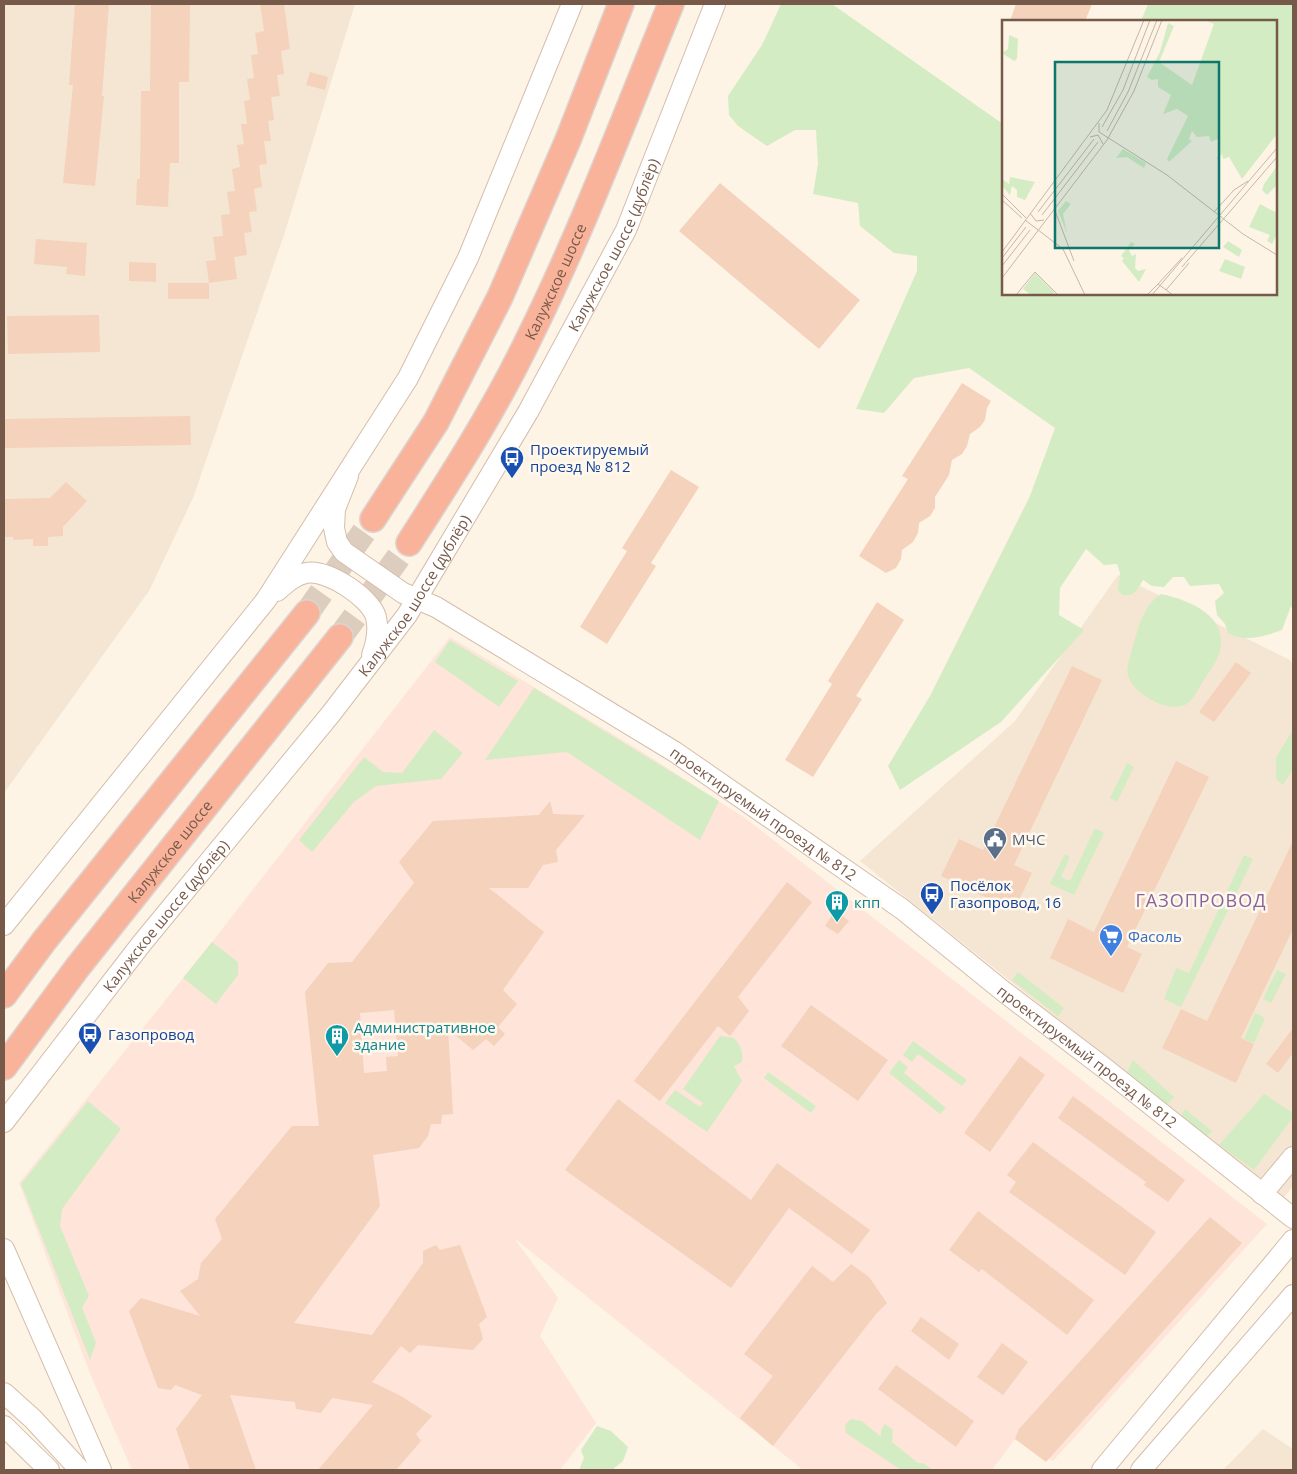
<svg xmlns="http://www.w3.org/2000/svg" width="1297" height="1474" viewBox="0 0 1297 1474" font-family="'Open Sans',sans-serif">
  <rect width="100%" height="100%" fill="#fdf4e5"/>
  <!-- residential -->
  <path fill="#f5e6d3" d="M4,4H355L285,232L193,498L149,591L4,793Z
    M1118,575L1290,660L1293,665V1186L1283,1199L860,861L1015,721Z
    M1263,1429L1293,1449V1470H1223Z"/>
  <!-- commercial -->
  <path fill="#fee4d9" d="M450,637L636,748L745,818L1267,1224L1053,1461L1015,1439L992,1470H803L514,1238L558,1298L540,1336L596,1423L560,1470H132L91,1376L19,1183L212,942Z"/>
  <!-- green -->
  <path fill="#d4ecc3" d="M781,4H832L1003,124V294H1276V21H1141L1148,4H1293V610L1291,606L1282,630C1266,636 1244,643 1228,633L1225,624L1217,615L1215,601L1224,593L1219,584L1190,586L1184,577H1173L1164,587L1152,586L1143,580C1137,590 1135,597 1122,595L1118,590L1120,573L1117,564L1104,565L1086,549L1060,588L1059,615L1084,630L1001,722L900,790L888,766L930,696L1030,496L1055,428L969,368L914,378L884,413L856,409L917,271V256L894,253L860,226L858,203L813,194L818,164L816,130H795L767,146L738,126L729,115L728,96L762,45Z
    M1161,594C1185,599 1223,613 1221,643C1221,656 1212,668 1205,678C1200,686 1193,701 1185,705C1167,713 1134,694 1128,676C1126,669 1129,660 1131,653C1138,631 1141,607 1161,594Z
    M450,640L518,681L499,707L435,662Z
    M534,688L719,801L700,840L567,752L485,760Z
    M434,730L463,753L441,779L376,786L354,802L312,852L299,840L364,757L383,772L402,773Z
    M1293,730V769L1283,785L1276,779V757Z
    M1127,763L1134,767L1117,802L1110,798Z
    M1095,828L1104,833L1074,895L1050,884L1065,854L1070,857L1061,877L1070,881Z
    M1244,855L1253,859L1181,1007L1164,999L1176,968L1189,973Z
    M212,942L238,962V975L216,1004L183,978Z
    M1277,970L1286,974L1271,1003L1263,999Z
    M1018,972L1064,1008L1058,1016L1012,980Z
    M1255,1013L1265,1018L1254,1043L1244,1039Z
    M720,1036L734,1038C741,1046 743,1051 742,1062L734,1066L742,1081L707,1132L665,1103L675,1090L700,1107L703,1103L683,1089Z
    M913,1041L967,1080L962,1086L918,1054L912,1062L903,1055Z
    M899,1060L908,1067L904,1073L946,1108L940,1114L889,1073Z
    M1133,1060L1174,1097L1167,1105L1126,1074Z
    M768,1072L816,1106L811,1113L764,1078Z
    M1264,1094L1293,1113V1117L1254,1170L1219,1145Z
    M88,1101L121,1129L62,1209L60,1226L89,1296L82,1307L96,1343L90,1360L21,1184Z
    M1185,1109L1212,1131L1205,1138L1180,1117Z
    M851,1419L862,1421L881,1437V1430L885,1424L893,1430L892,1442L918,1463H923L933,1470H901L846,1433L845,1425Z
    M597,1426L611,1431L628,1447L623,1461L612,1470H579L584,1458L581,1450Z"/>
  <!-- building -->
  <path fill="#f4d2bc" fill-rule="evenodd" d="M75,4H109L102,96H104L95,186L63,183L73,85H69Z
    M151,4H190L189,82H179V163H170L168,207L136,205L137,179H140L141,91H150Z
    M260,4H284L290,49L281,51L284,74L277,75L280,96L271,97L274,120L268,121L271,141H264L267,164L259,165L262,187L254,189L257,211L249,212L252,232L244,233L247,255L234,257L237,279L209,283L206,261L216,260L213,237L223,236L221,215L230,214L227,192L235,191L232,169L240,167L237,145L244,144L241,124H247L244,101L250,100L247,79L254,78L251,55L258,54L255,33L264,31Z
    M1016,4H1092L1085,21H1010Z
    M310,72L328,77L325,90L306,85Z
    M720,183L860,300L819,349L679,231Z
    M36,239L87,243L85,276L66,274L67,267L34,264Z
    M129,262L156,263V282L129,281Z
    M168,283H209V299H168Z
    M99,315L100,352L8,354L7,316Z
    M962,383L991,401L987,408L985,420L980,427L970,434L967,446L962,454L952,460L949,475L935,497V508L930,516L919,523L918,533L913,542L902,550L901,559L896,568L886,573L859,556L908,479L902,476Z
    M190,416L191,445L4,448V419Z
    M671,470L699,487L651,563L656,566L607,644L580,627L627,551L622,548Z
    M66,482L87,501L63,527V536L48,537V546H33V539L13,540V537H4V499L50,498Z
    M877,602L904,620L856,696L862,699L813,777L785,760L832,684L828,681Z
    M1236,662L1251,673L1214,722L1199,712Z
    M1072,666L1102,680L1014,865L1032,873L1014,911L941,876L959,839L983,850Z
    M1176,761L1209,777L1127,947L1142,954L1123,993L1050,958L1068,919L1094,932Z
    M550,801L553,814L585,815L556,850L558,862L543,865L528,888H489L544,932L503,990L517,1004L498,1027L505,1034L494,1046L486,1039L473,1050L448,1029L453,1114L442,1115L441,1124H431L428,1136L419,1148L373,1155L380,1206L294,1323L372,1335L423,1263V1251L436,1245L440,1250L460,1245L487,1317L479,1324L483,1339L473,1350L418,1345L410,1353L401,1346L372,1382L401,1396L432,1416L416,1434L421,1441L396,1470H318L373,1405L332,1398L321,1413L296,1409L295,1402L230,1395L256,1470H190L176,1429L202,1395L175,1385L171,1390L158,1388L129,1311L141,1298L200,1316L180,1291L198,1279L201,1263L222,1239L215,1219L292,1126H319L305,992L328,963L352,962L414,883L399,862L433,821L539,815ZM394,1010L398,1056L386,1057L387,1071L364,1073L360,1013Z
    M1293,841V929L1241,1038L1254,1044L1236,1083L1162,1048L1181,1009L1207,1021Z
    M787,882L812,902L738,997L749,1011L730,1036L718,1026L660,1101L634,1081Z
    M835,910L849,921L838,934L825,926Z
    M811,1005L888,1060L858,1101L781,1046Z
    M1293,1028V1053L1278,1073L1266,1064Z
    M1020,1056L1045,1075L990,1152L964,1133Z
    M1073,1096L1185,1180L1168,1202L1144,1185L1146,1182L1058,1118Z
    M618,1099L751,1200L777,1163L870,1230L852,1254L789,1208L731,1288L565,1170Z
    M1033,1142L1156,1232L1125,1275L1009,1192L1016,1182L1007,1175Z
    M978,1211L1094,1300L1067,1335L982,1269L979,1272L949,1250Z
    M1210,1217L1242,1243L1046,1462L1015,1439L1019,1429Z
    M851,1264L869,1277L887,1303L876,1314L773,1446L740,1418L773,1376L744,1354L812,1266L833,1282Z
    M921,1317L959,1344L949,1360L911,1331Z
    M1002,1343L1028,1362L1003,1395L977,1377Z
    M896,1365L974,1421L956,1447L878,1389Z"/>
  <g fill="none" stroke-linecap="round" stroke-linejoin="round">
    <!-- highway-tunnel -->
    <path stroke="#dccdbe" stroke-width="25" stroke-dasharray="25 12" stroke-linecap="butt" d="M307,613L373,519
      M340,637L409,543"/>
    <!-- secondary casing -->
    <g stroke="#d5bdab" stroke-width="22">
      <g id="secondary">
        <path id="s1" d="M348,476L335,509L334,528L337,542L344,552L403,593L436,607L675,752L902,909L1003,991L1107,1070L1293,1218"/>
        <path d="M277,591C286,583 295,575 306,573C327,569 370,597 376,617C379,630 377,642 372,655"/>
        <path d="M4,925L266,600L408,378L468,258L572,4"/>
        <path id="s2" d="M4,1122L142,943L330,715L407,615L528,412L626,230L715,4"/>
        <path d="M1262,1194L1293,1157"/>
        <path d="M4,1249L101,1470"/>
        <path d="M4,1393L33,1419L80,1470"/>
        <path d="M4,1426L49,1470"/>
        <path d="M1102,1470L1293,1240"/>
        <path d="M1141,1470L1293,1295"/>
      </g>
    </g>
    <!-- highway casing -->
    <g stroke="#dcd4d0" stroke-width="28">
      <g id="highway">
        <path d="M373,519L436,422L500,297L568,140L621,4"/>
        <path id="s3" d="M409,543C452,476 495,409 529,338C583,229 625,116 671,4"/>
        <path d="M4,995L44,941L307,613"/>
        <path id="s4" d="M4,1067L77,968L340,637"/>
      </g>
    </g>
    <!-- secondary -->
    <use href="#secondary" stroke="#fff" stroke-width="20"/>
    <!-- highway -->
    <use href="#highway" stroke="#f9b39a" stroke-width="25"/>
  </g>
  <!-- icons -->
  <defs>
    <g id="bus-pin" transform="scale(1.25)"><path d="M0 17L-7.5 6A9.5 9.5 0 1 1 7.5 6Z" fill="#1a4fb4" stroke="#fff8ec"/><path d="M-5-6H5V4H4V6H2V4H-2V6H-4V4H-5ZM-3.5-4V0h7V-4ZM-3.5 1.2v1.5H-2V1.2ZM2 1.2v1.5H3.5V1.2Z" fill="#fff"/></g>
    <g id="civic-pin" transform="scale(1.25)"><path d="M0 17L-7.5 6A9.5 9.5 0 1 1 7.5 6Z" fill="#5c6f8a" stroke="#fff8ec"/><path d="M-.6-6.5H3V-4.5H.6V-3L4-1V1h2V6H-6V1h2V-1L-.6-3ZM-1.2 2.5V6h2.4V2.5Z" fill="#fff"/></g>
    <g id="building-pin" transform="scale(1.25)"><path d="M0 17L-7.5 6A9.5 9.5 0 1 1 7.5 6Z" fill="#0f9aa8" stroke="#fff8ec"/><path d="M-4-6H4V6H1V3H-1V6H-4ZM-2.5-4.3h1.7v1.8h-1.7ZM.8-4.3h1.7v1.8H.8ZM-2.5-1h1.7V.8h-1.7ZM.8-1h1.7V.8H.8Z" fill="#fff"/></g>
    <g id="supermarket-pin" transform="scale(1.25)"><path d="M0 17L-7.5 6A9.5 9.5 0 1 1 7.5 6Z" fill="#3f7fe0" stroke="#fff8ec"/><path d="M-6-5.5h2.5l.6 2H6L4.5 2H-2.5L-4.4-4H-6ZM-1.5 3.2a1.3 1.3 0 1 0 .1 0ZM3 3.2a1.3 1.3 0 1 0 .1 0Z" fill="#fff"/></g>
  </defs>
  <g fill-rule="evenodd">
    <use href="#bus-pin" x="512" y="458"/>
    <use href="#civic-pin" x="995" y="839"/>
    <use href="#bus-pin" x="932" y="894"/>
    <use href="#building-pin" x="837" y="902"/>
    <use href="#supermarket-pin" x="1111" y="936"/>
    <use href="#bus-pin" x="90" y="1034"/>
    <use href="#building-pin" x="337" y="1036"/>
  </g>
  <g text-anchor="middle" dominant-baseline="central" stroke-width="5" stroke-linejoin="round" paint-order="stroke">
    <!-- street labels -->
    <g font-size="15" fill="#775949" stroke="#fff8ec">
      <text stroke="none"><textPath href="#s2" startOffset="1072">Калужское шоссе (дублёр)</textPath></text>
      <text stroke="none"><textPath href="#s3" startOffset="300">Калужское шоссе</textPath></text>
      <text stroke="none"><textPath href="#s2" startOffset="668">Калужское шоссе (дублёр)</textPath></text>
      <text stroke="none"><textPath href="#s1" startOffset="576">проектируемый проезд № 812</textPath></text>
      <text stroke="none"><textPath href="#s4" startOffset="272">Калужское шоссе</textPath></text>
      <text stroke="none"><textPath href="#s2" startOffset="262">Калужское шоссе (дублёр)</textPath></text>
      <text stroke="none"><textPath href="#s1" startOffset="981">проектируемый проезд № 812</textPath></text>
    </g>
    <!-- transit labels -->
    <g font-size="15" fill="#164399" stroke="#fff8ec" text-anchor="start">
      <text x="530" y="449">Проектируемый<tspan x="530" dy="17">проезд № 812</tspan></text>
      <text x="950" y="885">Посёлок<tspan x="950" dy="17">Газопровод, 16</tspan></text>
      <text x="108" y="1034">Газопровод</text>
    </g>
    <!-- service labels -->
    <g font-size="15" fill="#4e5e75" stroke="#fff8ec" text-anchor="start">
      <text x="1012" y="839">МЧС</text>
    </g>
    <!-- culture labels -->
    <g font-size="15" fill="#0d838f" stroke="#fff8ec" text-anchor="start">
      <text x="854" y="902">кпп</text>
      <text x="354" y="1027">Административное<tspan x="354" dy="17">здание</tspan></text>
    </g>
    <!-- shop labels -->
    <g font-size="15" fill="#366cbe" stroke="#fff8ec" text-anchor="start">
      <text x="1128" y="936">Фасоль</text>
    </g>
    <!-- quarter labels -->
    <g font-size="18" letter-spacing="1" fill="#88649b" stroke="#fff8ec">
      <text x="1201" y="900">ГАЗОПРОВОД</text>
    </g>
  </g>
  <!-- overview -->
  <g transform="translate(1002 20)">
    <rect width="275" height="275" fill="#fdf4e5"/>
    <path d="M203,0H274L275,114L240,159L227,137L221,139L220,134L214,140L218,131L216,119L209,122L207,116L195,117L190,111L187,119L190,121L167,142L165,139L186,96L175,89L161,94L169,75L156,67V59L150,60L145,57L158,32L166,3L172,6L157,42L190,65L212,4ZM7,15L16,19L15,39L12,41L0,33L6,29ZM121,129L144,143L142,148L125,137L114,138ZM0,146V159L7,164L8,157L33,162L23,180L15,177V170L10,166L8,175L0,166ZM275,146V165L265,175L260,170L262,164ZM64,181L69,184L61,194L65,213L56,191ZM258,184L273,192L275,188V214L270,224L265,221L268,215L247,207ZM226,221L240,230L237,237L221,227ZM129,222L133,224L127,230L130,236L134,234L133,248L136,251L144,249L137,262L120,241L122,238L119,236ZM223,239L243,247L239,259L206,247L217,251ZM33,253L51,271L53,275H29L21,269Z" fill="#d4ecc3"/>
    <path fill="none" stroke="#c7b6a7" stroke-width="1" d="M97,103V112L165,155L241,214L275,235M100,107L121,70L148,0M105,111L126,72L155,0M88,117L96,115L101,124M0,174L24,198M0,180L20,198M52,188L72,241M36,192L92,119M212,192L232,170L246,161M28,193L34,201L42,200M40,195L96,122M23,200L61,229L83,275M0,232L105,90L142,0M0,238L24,207M0,246L28,210M180,247L275,137M0,258L105,120L132,71L160,0M156,264L180,238M164,270L187,243M14,275L33,252L56,275M145,275L156,264L171,275M150,275L275,128"/>
    <path fill="#0f766e" fill-opacity="0.15" stroke="#0f766e" stroke-width="2.5" d="M53,42H217V228H53Z"/>
    <rect width="275" height="275" fill="none" stroke="#775949" stroke-width="2.5"/>
  </g>
  <!-- border -->
  <rect width="1297" height="1474" fill="none" stroke="#775949" stroke-width="10"/>
</svg>
